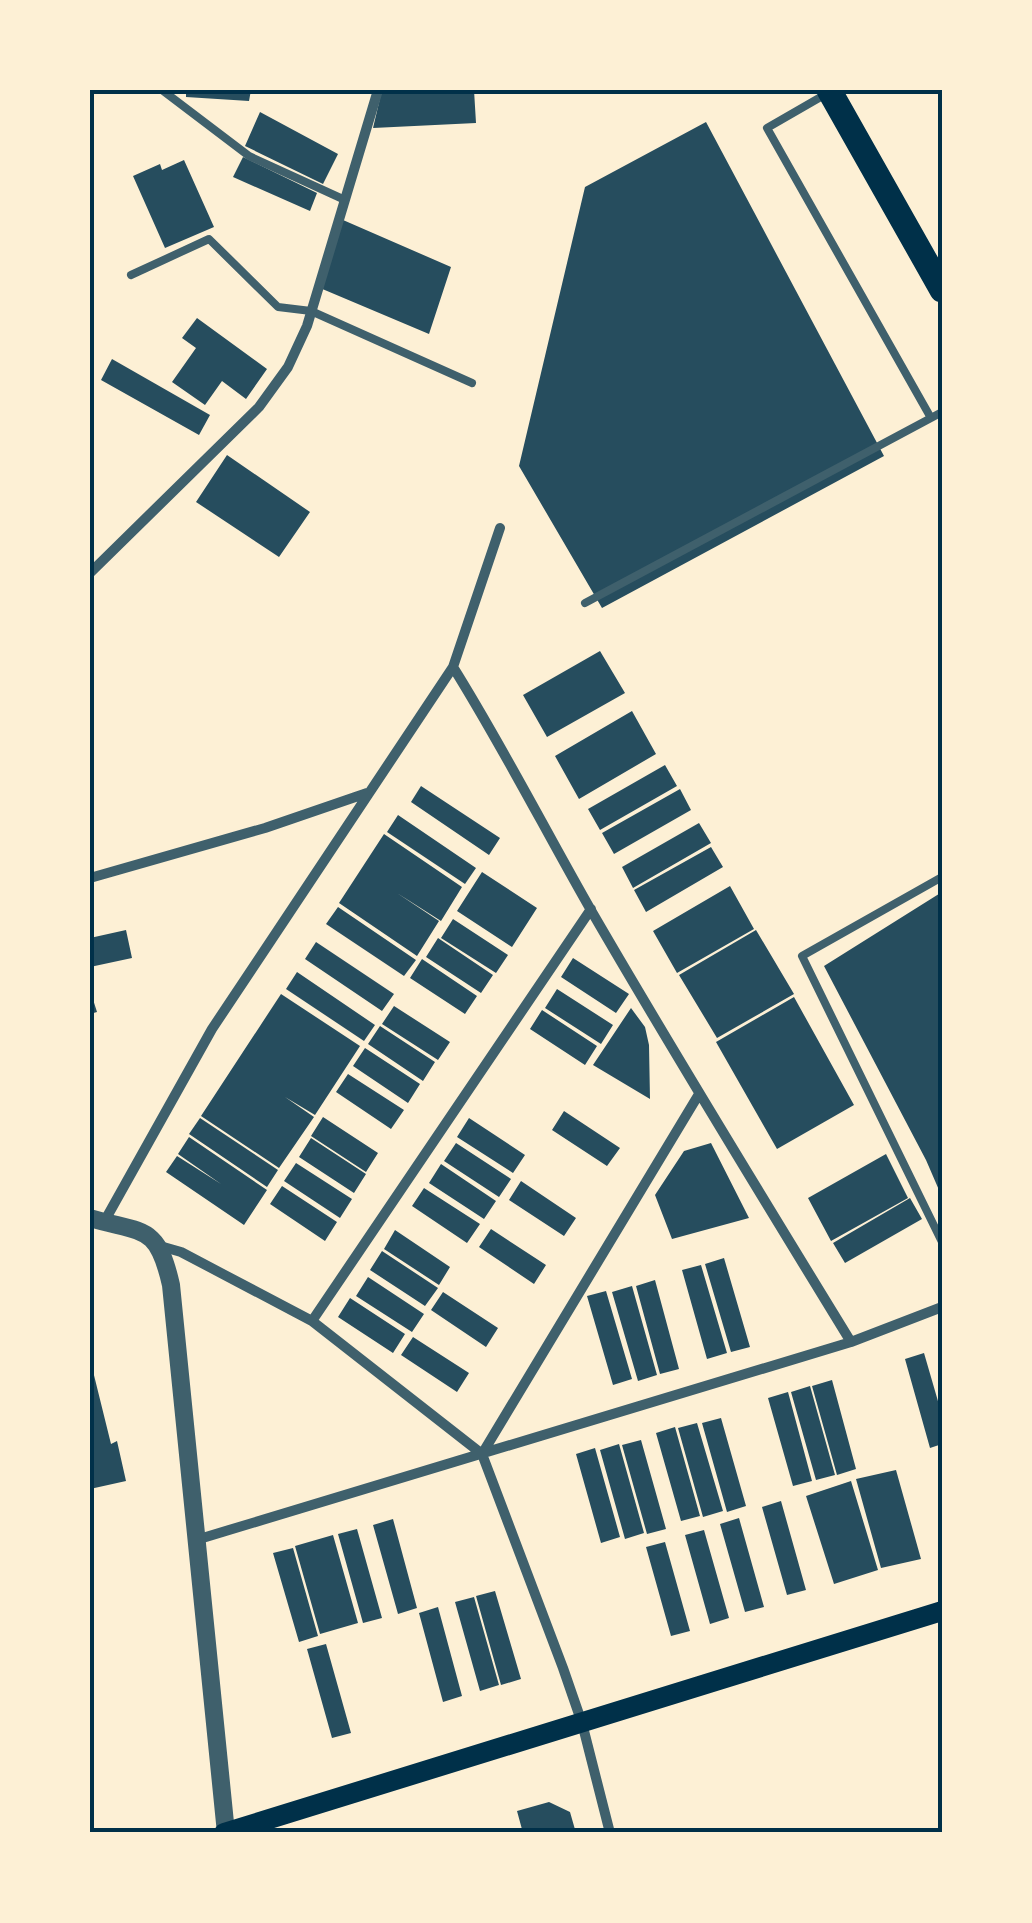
<svg xmlns="http://www.w3.org/2000/svg" width="1032" height="1923" viewBox="0 0 1032 1923" font-family="Barlow,sans-serif">
  <rect width="100%" height="100%" fill="#fdf0d5"/>
  <!-- building -->
  <path fill="#264d5e" d="M186,90H251L249,101L186,97Z
    M382,90H474L476,123L373,128Z
    M260,112L338,154L323,184L245,146Z
    M706,122L884,456L602,608L519,466L585,187Z
    M243,157L317,193L310,211L233,177Z
    M184,160L214,227L165,248L133,176L160,164L162,170Z
    M343,220L451,267L429,334L320,288Z
    M197,318L267,369L246,399L222,381L205,405L172,382L196,348L182,338Z
    M112,359L210,415L199,435L101,380Z
    M227,455L310,512L279,557L196,502Z
    M600,651L625,693L547,737L523,695Z
    M632,711L656,754L579,799L555,756Z
    M665,765L677,786L600,830L588,809Z
    M421,786L500,838L489,855L411,802Z
    M680,789L691,810L614,854L602,833Z
    M398,815L476,868L465,884L387,832Z
    M699,823L711,843L633,888L622,867Z
    M384,834L462,887L441,921L397,893L439,921L417,956L339,903Z
    M711,847L723,867L646,912L634,890Z
    M482,872L537,908L512,947L457,911Z
    M730,886L754,929L677,973L653,931Z
    M942,892V1197L926,1160L824,966Z
    M338,907L416,960L404,976L326,924Z
    M453,919L508,955L496,973L441,938Z
    M126,930L132,958L90,967V938Z
    M756,930L794,994L717,1038L679,975Z
    M438,938L493,975L481,993L426,957Z
    M316,942L394,994L382,1011L305,959Z
    M573,958L629,994L616,1013L561,977Z
    M422,959L477,996L465,1014L410,978Z
    M297,972L375,1025L364,1041L286,989Z
    M557,989L613,1025L601,1044L545,1008Z
    M90,990L97,1012L90,1014Z
    M281,994L360,1046L315,1115L285,1097L314,1117L279,1168L201,1116Z
    M794,997L854,1105L777,1149L716,1042Z
    M394,1006L450,1042L438,1060L382,1024Z
    M631,1008L645,1027L649,1045L650,1099L593,1065Z
    M542,1010L597,1046L585,1065L530,1029Z
    M380,1026L435,1062L423,1081L368,1044Z
    M365,1048L420,1084L408,1103L353,1066Z
    M348,1074L404,1110L391,1129L336,1092Z
    M564,1111L620,1148L607,1166L552,1130Z
    M323,1117L378,1153L366,1172L311,1136Z
    M200,1118L278,1170L267,1187L189,1134Z
    M469,1118L525,1155L513,1173L457,1137Z
    M189,1137L267,1190L244,1225L166,1172L177,1156L221,1184L178,1154Z
    M311,1138L366,1174L354,1193L299,1157Z
    M456,1143L511,1179L499,1197L444,1161Z
    M711,1143L749,1218L672,1239L655,1195L684,1151Z
    M886,1154L908,1198L831,1241L808,1198Z
    M296,1163L352,1199L340,1218L284,1181Z
    M441,1164L496,1201L484,1219L429,1183Z
    M521,1181L576,1218L564,1236L509,1200Z
    M282,1186L337,1222L325,1241L270,1204Z
    M424,1188L480,1224L467,1243L412,1206Z
    M910,1198L922,1219L845,1263L833,1243Z
    M491,1229L546,1265L534,1284L479,1247Z
    M395,1230L450,1267L439,1285L384,1249Z
    M382,1251L438,1288L425,1306L370,1270Z
    M724,1258L750,1347L731,1352L705,1264Z
    M701,1265L727,1353L707,1359L682,1270Z
    M368,1277L424,1314L412,1332L356,1296Z
    M655,1280L679,1369L660,1374L636,1286Z
    M632,1286L657,1375L638,1381L612,1292Z
    M606,1291L632,1379L613,1385L587,1296Z
    M443,1292L498,1328L486,1347L431,1310Z
    M350,1298L405,1334L393,1353L338,1317Z
    M413,1337L469,1373L457,1392L401,1355Z
    M924,1353L942,1415V1444L930,1448L905,1359Z
    M90,1359L111,1444L117,1441L126,1481L90,1489Z
    M832,1380L856,1469L837,1475L812,1386Z
    M810,1386L835,1475L816,1480L791,1392Z
    M788,1392L812,1481L793,1486L768,1398Z
    M721,1418L746,1506L727,1512L702,1423Z
    M697,1423L723,1511L703,1517L678,1428Z
    M675,1427L700,1516L681,1521L656,1433Z
    M641,1440L666,1529L647,1534L622,1445Z
    M619,1444L644,1533L625,1539L600,1450Z
    M595,1448L620,1537L601,1543L576,1454Z
    M896,1470L921,1559L881,1568L856,1479Z
    M851,1481L878,1570L834,1584L806,1496Z
    M781,1501L806,1590L787,1595L762,1507Z
    M739,1518L764,1607L745,1612L720,1524Z
    M393,1519L417,1608L398,1614L373,1525Z
    M357,1529L382,1618L363,1623L338,1534Z
    M704,1530L729,1618L710,1624L685,1535Z
    M333,1535L358,1623L320,1634L295,1546Z
    M665,1542L690,1631L671,1636L646,1547Z
    M293,1548L318,1636L299,1642L273,1553Z
    M495,1591L521,1679L501,1685L476,1596Z
    M474,1597L499,1685L480,1691L455,1602Z
    M438,1607L462,1696L443,1702L419,1613Z
    M326,1644L351,1733L332,1738L307,1649Z
    M549,1802L570,1812L576,1833H523L517,1811Z"/>
  <g fill="none" stroke-linecap="round" stroke-linejoin="round">
    <!-- service -->
    <path stroke="#3f606c" stroke-width="8" d="M162,90L249,156L345,200
      M826,94L767,128L931,418L942,412
      M131,275L209,239L278,307L311,311L472,383
      M585,603L931,418
      M942,877L802,956L942,1242"/>
    <!-- minor -->
    <path stroke="#3f606c" stroke-width="10" d="M90,573L259,407L288,367L307,326L378,90
      M453,667L500,528
      M90,878L265,828L367,793
      M101,1223L104,1222L212,1029L453,667C503,747 545,830 592,912C676,1057 764,1200 851,1342L196,1540
      M160,1246L181,1252L312,1321L482,1454L563,1668L582,1723L610,1833
      M312,1321L591,909
      M851,1342L942,1307
      M482,1454L699,1094"/>
    <!-- tertiary -->
    <path stroke="#3f606c" stroke-width="18" d="M90,1218C143,1234 157,1223 171,1285L226,1833"/>
    <!-- secondary -->
    <path stroke="#003049" stroke-width="20" d="M224,1833L942,1611"/>
    <!-- primary -->
    <path stroke="#003049" stroke-width="25" d="M829,90L942,290"/>
  </g>
  <!-- border -->
  <rect width="1032" height="1923" fill="none" stroke="#fdf0d5" stroke-width="185"/>
  <rect x="92" y="92" width="848" height="1738" fill="none" stroke="#003049" stroke-width="4"/>
</svg>
